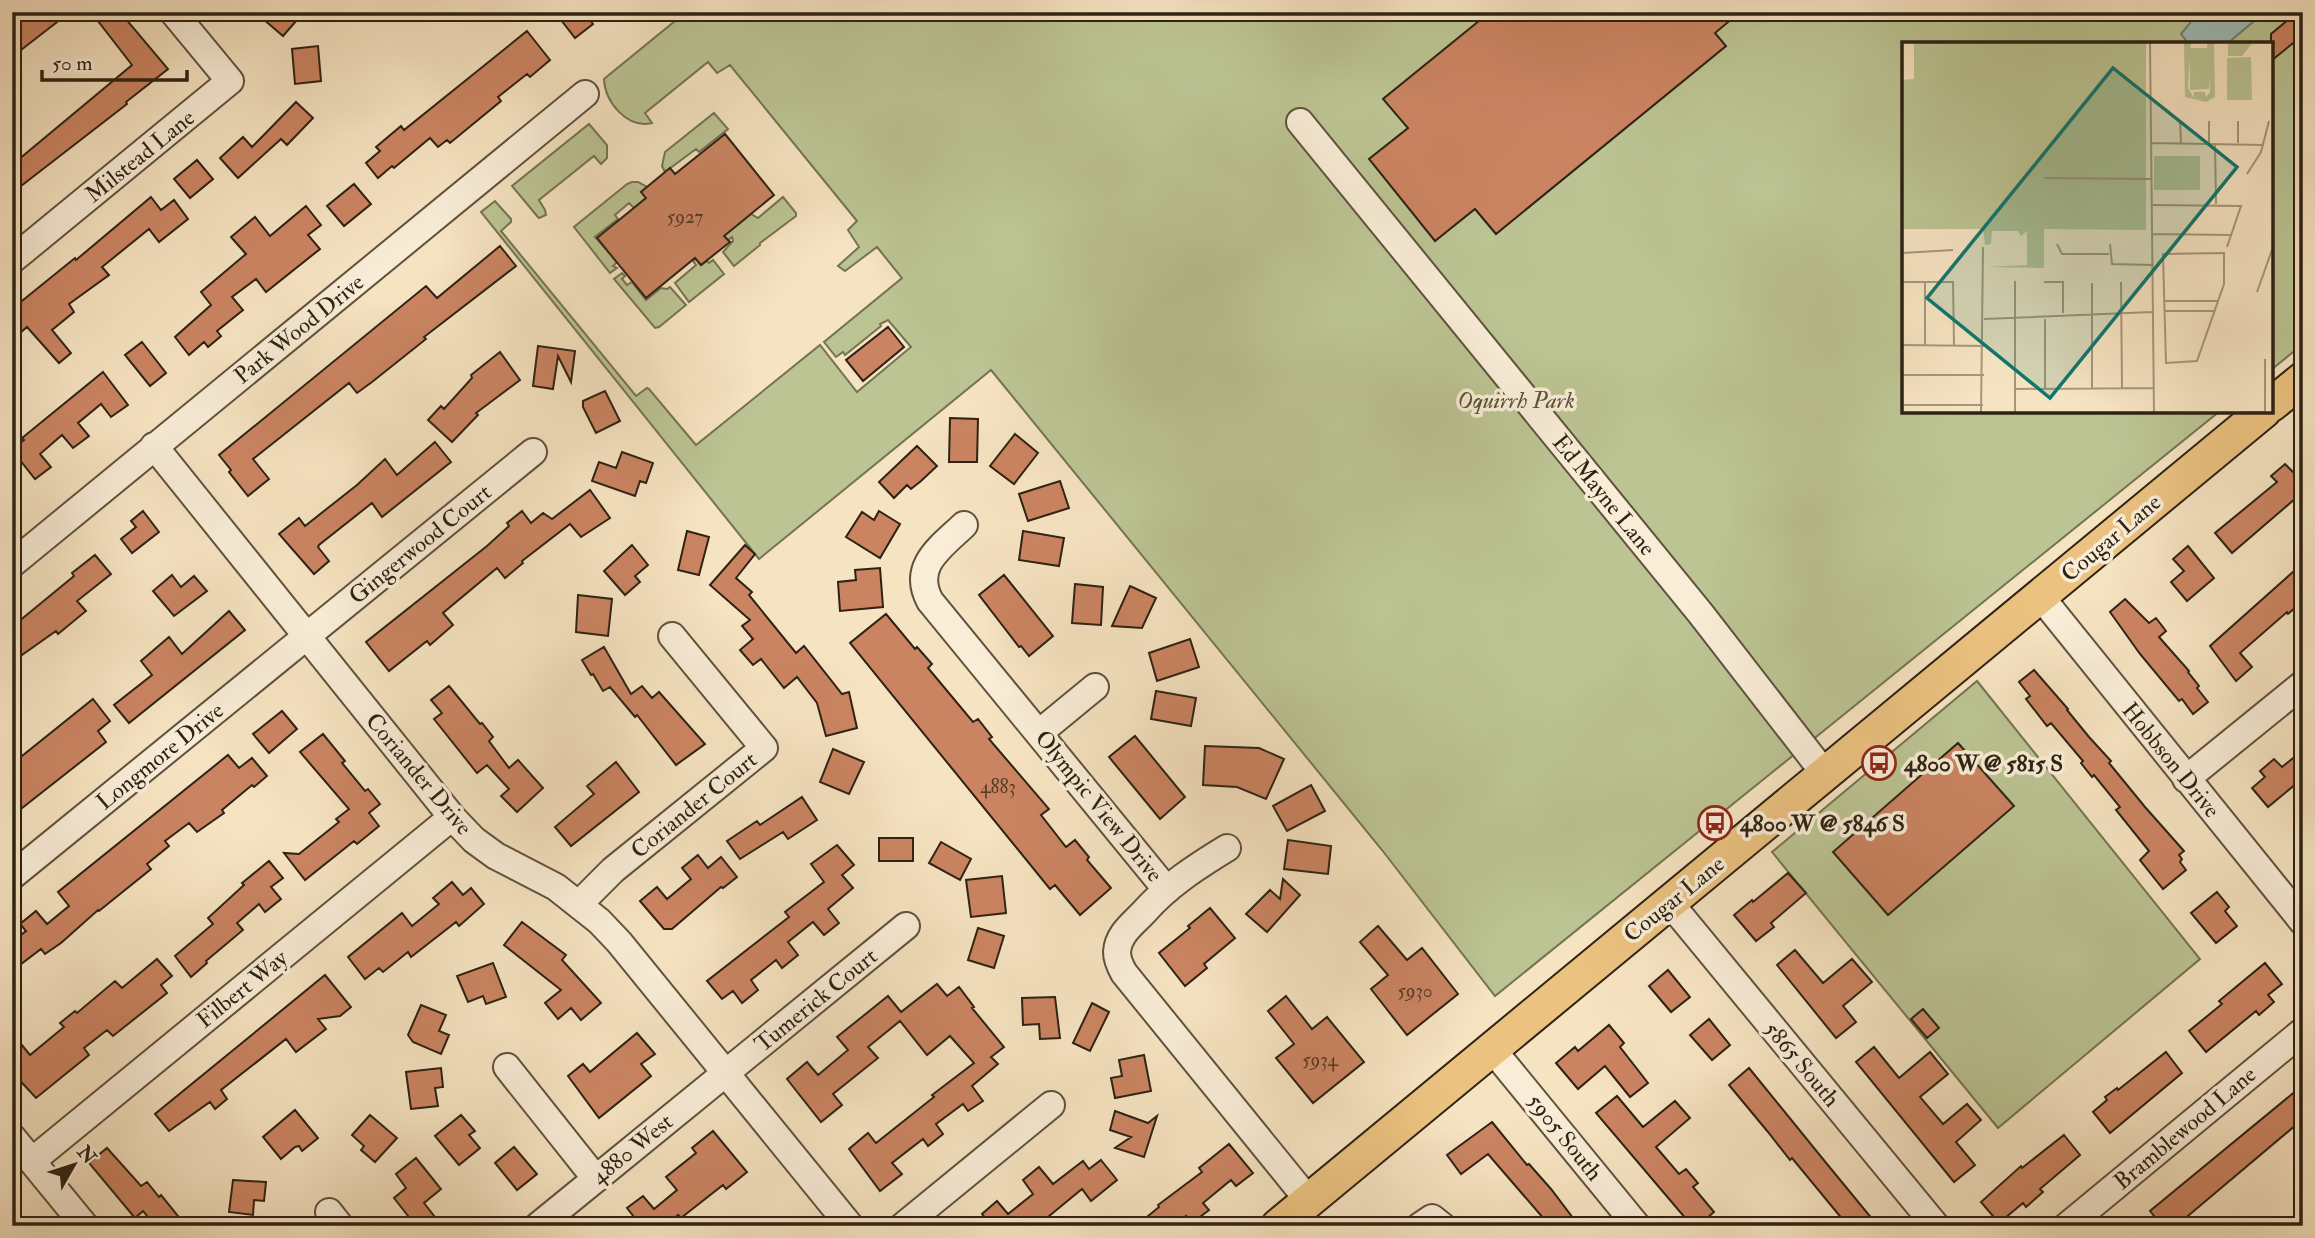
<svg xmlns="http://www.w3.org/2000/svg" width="2315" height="1238" viewBox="0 0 2315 1238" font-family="'IM FELL Double Pica',serif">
  <rect width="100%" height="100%" fill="#f6e3c1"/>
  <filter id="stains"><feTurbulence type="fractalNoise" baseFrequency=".00286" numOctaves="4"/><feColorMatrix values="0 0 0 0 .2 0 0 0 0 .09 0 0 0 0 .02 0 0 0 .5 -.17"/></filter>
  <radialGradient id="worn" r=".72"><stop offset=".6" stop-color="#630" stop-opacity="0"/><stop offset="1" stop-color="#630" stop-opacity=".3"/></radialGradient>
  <!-- green -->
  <path fill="#bcc493" stroke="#747353" stroke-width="2" d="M686,12H2303V344L2271,370V44H1904V411H2220L1495,996L1382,850L991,370L759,559L481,212L495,201L511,219V222L501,231L636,396L647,388L649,389L696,445L820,345L857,392L911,347L888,320L880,324L881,326L845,355L843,352L836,357L824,342L902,278L877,247L845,271L838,266L859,247L848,230L857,221L730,65L717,73L708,62L645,113L652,123C627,129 605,102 604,79Z
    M714,113L728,129L699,152L696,149L665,172L662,166L665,152Z
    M589,124L607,145V158L601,164L594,156L539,200L545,210L546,215L539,218L537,216L512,186Z
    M632,182H638L647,187L641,192L646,198L634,208L629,203L615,215L618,219L595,237L617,262L613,266L617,268L610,273L574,227L627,184Z
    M783,197L796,213V216L760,243V245L734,266L723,252L733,241L732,237L728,240L724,236L751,214L758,218Z
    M696,258L701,265L707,261L709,263L713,260L724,274L689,302L675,283L696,265L693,261Z
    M622,273L625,276L622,279L627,285L632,282L646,300L661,288L667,289L670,287L686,305L659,327L655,328L614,279Z
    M1977,681L2200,959L1998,1128L1772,852Z"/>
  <!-- water -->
  <path fill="#9dbdb7" stroke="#707f75" stroke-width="2" d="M2193,12H2247L2254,21L2227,44H2189L2181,34L2190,23Z"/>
  <!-- building -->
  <path fill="#cb8462" stroke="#2d2213" stroke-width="2" d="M30,12H49L57,22L12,57V26Z
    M91,12H120L168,69L126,102L127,104L12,193V165L132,65Z
    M255,12H304L283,36Z
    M555,12H584L593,24L575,38Z
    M1490,12H1740L1715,33L1726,46L1496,234L1475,209L1435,241L1369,159L1408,128L1383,99Z
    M2295,14L2303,23V35L2271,61V34Z
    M527,31L550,60L530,77L527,74L498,97L501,101L450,143L447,140L438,147L430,138L394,168L392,166L378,178L366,163L380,151L376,147L401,126L404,130Z
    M318,46L321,81L295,84L292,49Z
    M296,102L313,118L287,145L281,139L238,178L220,158L243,137L252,147Z
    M725,134L774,195L724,236L730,242L701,265L695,258L646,298L597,238L646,198L641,192L670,168L675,174Z
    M197,160L213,179L190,198L174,179Z
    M354,184L371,204L344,226L327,206Z
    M151,197L161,210L174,200L188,219L159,242L149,229L102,267L109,275L69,304L74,312L52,330L71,353L59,363L27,327L12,340V309L75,258L76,260Z
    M306,206L321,225L308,235L320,249L266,292L256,279L232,297L243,310L217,331L221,336L208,347L204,342L189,355L175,337L211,305L201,292L246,254L231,237L255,217L270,236Z
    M500,246L516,266L424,337L426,339L372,382L357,393L349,383L253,459L269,479L248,496L229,472L231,470L219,455L426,286L437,298Z
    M888,327L904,347L863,381L846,360Z
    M142,342L166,373L150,386L125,355Z
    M538,346L575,351L571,382L558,356L553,389L533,386Z
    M500,352L520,380L476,413L478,415L452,442L428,420L441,406L444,409L472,378L471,375Z
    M103,372L128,405L111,417L101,404L78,423L89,436L73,448L62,435L40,454L51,467L35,479L12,450L24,440L22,438Z
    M605,391L620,421L596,433L583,407V401Z
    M950,418L978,419L977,462H949Z
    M1015,434L1038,453L1014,484L990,466Z
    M435,442L451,462L382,517L372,503L319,545L318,547L329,561L314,574L279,534L299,518L305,526L357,485L385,459L397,475Z
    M917,446L937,466L921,481L911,489L907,485L894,498L879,482Z
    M622,452L653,463L646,483L640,481L635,496L592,481L599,462L616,468Z
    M2285,464L2303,482V492L2232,553L2215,533L2277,482L2271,476Z
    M1060,481L1069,508L1028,521L1019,494Z
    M590,490L610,518L581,537L570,524L522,561L523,563L505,578L497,568L443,613L453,625L430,645L427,641L389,671L366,642L487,546L509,526L507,523L522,511L531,523L543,513L552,519Z
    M143,511L159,532L132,553L121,539L136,527L131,521Z
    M879,511L900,524L880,558L846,537L862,512L874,520Z
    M687,531L709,537L699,575L678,570Z
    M1023,531L1064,538L1059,566L1019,560Z
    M632,545L648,565L635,576L640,582L625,595L604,571Z
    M745,545L755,554L736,578L752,592L749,595L796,653L804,646L842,694L849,692L857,728L826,736L817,703L797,677L784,688L761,659L753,665L740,650L753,639L742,626L750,620L710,585Z
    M2188,546L2214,578L2187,601L2171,582L2184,571L2173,559Z
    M95,555L111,574L77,601L86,611L58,634L56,631L12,662V627L74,576L72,573Z
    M2303,563V601L2288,614L2287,612L2240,653L2252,667L2236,681L2210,646Z
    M880,568L883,607L840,611L838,582L856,580L855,570Z
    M172,575L181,587L194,576L207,591L174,616L153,591Z
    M1004,575L1053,636L1029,656L1021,646L1019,647L979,595Z
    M1075,584L1103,587L1101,625L1072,623Z
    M1130,586L1156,598L1142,628L1112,626Z
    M578,595L612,599L608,636L576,632Z
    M2125,599L2149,623L2156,618L2166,631L2159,637L2189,671L2188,672L2199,686L2197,688L2208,702L2193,714L2182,699L2179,701L2140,654L2110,612Z
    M229,611L245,630L129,723L114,705L152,675L141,661L169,637L182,654Z
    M886,614L915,649L917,647L932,664L928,668L973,722L978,719L992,737L989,739L1049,809L1041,815L1066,847L1075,840L1089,857L1087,860L1111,888L1080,915L1055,885L1050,889L850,643Z
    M1190,639L1199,667L1157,681L1149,653Z
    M604,647L631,694L642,686L652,698L659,692L705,744L676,765L637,715L635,717L610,687L603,691L593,674L591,675L582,660Z
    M2034,670L2068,709L2067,710L2089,737L2111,761L2109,763L2145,807L2184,851L2179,855L2182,859L2180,862L2186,870L2163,889L2140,860L2149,851L2116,810L2120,807L2094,775L2092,777L2081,763L2083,761L2051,723L2047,726L2026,699L2030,696L2019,682Z
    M449,686L480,724L482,723L493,737L489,741L509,768L518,760L543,788L517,812L501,796L509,789L487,765L477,773L434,719L442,713L431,700Z
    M1156,691L1196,698L1191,726L1151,719Z
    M93,699L110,721L98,731L106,742L12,816V764Z
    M282,711L297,729L269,753L253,734Z
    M323,734L345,761L342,763L365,791L368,789L380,804L369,813L379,826L357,844L354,841L305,880L284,853L299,854L339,822L336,819L349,809L300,752Z
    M1135,736L1185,797L1160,819L1109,757Z
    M1958,743L2014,806L1888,915L1833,852Z
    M1205,746L1259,748L1284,759L1266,799L1237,787L1203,785Z
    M833,749L864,762L849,794L820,782Z
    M2303,750V778L2268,807L2252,788L2265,777L2260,771L2274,759L2282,767Z
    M228,755L239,768L252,758L267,776L254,787L252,785L222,810L224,813L197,832L189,823L165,841L169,846L147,864L151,869L99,911L98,910L61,943L45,954L41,949L12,971V942L26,931L20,924L36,911L47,924L69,906L58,892Z
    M616,762L639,792L571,846L555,827L594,794L587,786Z
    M1311,785L1325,811L1287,831L1273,806Z
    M802,797L817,820L788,839L783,832L740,859L727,841L757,821L760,825Z
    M879,838H913V861H879Z
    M1288,840L1331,846L1328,874L1284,869Z
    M941,842L971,859L960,880L929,863Z
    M837,845L854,865L842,875L853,888L828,909L839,923L824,935L813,922L788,942L798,955L782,968L776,960L751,980L758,990L742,1003L733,991L722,999L707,981L789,917L785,912L824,882L811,864Z
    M698,855L708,868L721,857L737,877L723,888L721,887L672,929H664L640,901L657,887L667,899L691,879L682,868Z
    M269,861L283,878L271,887L281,899L265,912L259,904L237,923L243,930L206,961L207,963L191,977L175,956L213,924L208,918L244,885L242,883Z
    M1788,873L1806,893L1771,923L1774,927L1756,941L1734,915L1752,900L1753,902Z
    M1002,876L1006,913L971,917L966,880Z
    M1283,879L1300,895L1267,932L1246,914L1270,890L1280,899Z
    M452,882L463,895L471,888L484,904L459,926L456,922L411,957L408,952L383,972L379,968L365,979L348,957L402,913L412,926L439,904L433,898Z
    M2217,892L2229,907L2225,911L2237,926L2216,943L2191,913Z
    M1210,908L1235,938L1204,964L1207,968L1185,986L1159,953L1190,928L1188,926Z
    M522,922L566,955L562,960L601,1003L581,1020L571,1008L558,1019L545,1003L561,990L504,945Z
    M1378,926L1407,960L1422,948L1458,994L1407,1035L1371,989L1388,975L1360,942Z
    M978,928L1004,936L994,968L968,960Z
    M1795,950L1823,983L1852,959L1872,982L1843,1006L1856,1022L1836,1038L1777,965Z
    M157,959L172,976L161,985L167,993L113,1036L107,1030L84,1048L89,1055L36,1098L12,1072V1033L30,1055L64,1027L60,1023L75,1011L77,1013L115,981L122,988Z
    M493,963L506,997L486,1004L483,996L468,1002L457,976Z
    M2265,963L2282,984L2268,995L2274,1002L2259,1015L2256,1011L2206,1052L2189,1031L2222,1004L2219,1001Z
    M1668,970L1690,997L1671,1012L1649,986Z
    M325,975L351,1007L340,1016L318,1019L326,1029L296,1052L286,1039L221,1090L227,1099L215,1109L210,1102L169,1131L155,1114Z
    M937,984L947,996L959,987L974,1007L972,1008L1004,1047L991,1057L998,1064L972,1086L983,1101L968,1111L963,1104L936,1124L943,1134L928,1146L923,1139L892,1163L902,1174L880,1191L849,1149L868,1133L876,1143L934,1097L932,1095L974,1063L950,1036L927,1055L900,1021L868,1047L878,1058L833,1094L842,1105L821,1122L787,1079L807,1062L818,1075L848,1050L837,1037L888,996L901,1012Z
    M1286,996L1312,1029L1327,1017L1364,1062L1313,1103L1276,1058L1294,1044L1268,1011Z
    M1055,997L1060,1038L1040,1039L1039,1024L1023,1025L1022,998Z
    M1092,1003L1109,1012L1090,1051L1073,1043Z
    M421,1005L446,1015L439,1031L449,1035L441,1054L413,1042L408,1035Z
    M1923,1009L1939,1028L1927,1038L1911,1019Z
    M1709,1019L1730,1045L1712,1060L1690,1035Z
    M1609,1025L1624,1043L1620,1047L1648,1083L1630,1097L1605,1066L1578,1089L1556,1063L1575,1047L1578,1051Z
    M637,1033L655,1054L641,1064L651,1076L599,1118L568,1076L583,1064L590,1072Z
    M1874,1047L1899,1078L1930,1052L1948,1074L1920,1097L1943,1124L1967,1104L1981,1120L1956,1142L1975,1165L1954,1182L1856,1062Z
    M2166,1052L2182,1073L2110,1133L2093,1112L2107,1100L2105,1097L2117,1088L2118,1090Z
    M1144,1055L1151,1091L1115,1098L1111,1078L1122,1076L1119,1060Z
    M441,1068L443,1087L435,1088L438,1106L411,1109L406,1072Z
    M1749,1068L1827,1164L1878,1226H1848L1792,1158L1790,1160L1768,1132L1729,1085Z
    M2303,1085V1119L2176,1226H2162L2150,1211Z
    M1617,1096L1643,1127L1675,1101L1690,1118L1656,1147L1679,1174L1686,1169L1698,1183L1693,1187L1714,1212L1698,1226H1692L1596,1113Z
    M295,1110L318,1138L302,1151L299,1146L295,1147L281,1159L263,1137Z
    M1115,1111L1148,1123L1157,1116L1144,1157L1115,1148L1131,1137L1110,1130Z
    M370,1115L397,1138L375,1162L361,1150L364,1146L352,1135Z
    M461,1115L475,1131L469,1135L480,1148L459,1165L435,1136Z
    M1492,1122L1527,1165L1529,1164L1551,1189L1579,1226H1550L1488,1154L1461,1174L1447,1155Z
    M713,1131L747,1172L726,1189L723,1185L681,1218L678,1215L667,1226H623L634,1217L627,1208L643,1196L654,1209L677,1190L666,1177L696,1153L692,1148Z
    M2064,1135L2080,1155L2040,1189L2043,1192L2026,1207L2023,1203L1999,1223L1981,1202L2021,1166L2022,1168Z
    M1229,1144L1253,1173L1236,1186L1231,1180L1203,1203L1209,1210L1192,1223L1186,1216L1174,1226H1136L1159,1207L1158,1205L1202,1172L1199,1168Z
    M514,1147L537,1174L517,1190L495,1163Z
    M107,1148L141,1186L147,1182L159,1197L161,1195L186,1226H155L143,1211L135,1218L89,1163Z
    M416,1158L441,1189L424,1203L442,1226H416L394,1198L406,1188L396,1174Z
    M1101,1160L1117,1180L1091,1201L1082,1189L1037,1226H991L982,1214L997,1201L1008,1214L1033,1194L1023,1180L1039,1167L1053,1184L1083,1161L1089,1169Z
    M233,1180L266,1182L264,1201L254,1200L253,1215L229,1212Z"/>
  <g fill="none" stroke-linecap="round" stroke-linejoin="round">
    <!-- minor casing -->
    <g stroke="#5f523e" stroke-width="30">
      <path id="minor" d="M1300,122L1701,614L1825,774
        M12,260L230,81L173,12
        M154,446L452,817L474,840L496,856L556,887L599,921L619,942L850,1226
        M964,525C941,547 911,566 930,601L1166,889
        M12,564L585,94
        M2040,596L2303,922
        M1039,733L1095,687
        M2186,779L2303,684
        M1227,848C1196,867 1168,885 1144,912C1133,924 1118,934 1117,952C1117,960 1120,966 1124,973L1309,1201
        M12,876L533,452
        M1669,902L1936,1226
        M579,904L613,870L764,748L672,636
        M1492,1049L1637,1226
        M507,1067L596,1179
        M12,1137L85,1226
        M32,1161L452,817
        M329,1212L340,1226
        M538,1226L906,926
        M903,1226L1051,1105
        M1420,1226L1432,1218L1442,1226
        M2067,1226L2303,1031"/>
    </g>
    <!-- major casing -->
    <g stroke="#2d2213" stroke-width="37">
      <path id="major" d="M2271,405L2303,379
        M1278,1226L2264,411"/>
    </g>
    <!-- minor -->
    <use href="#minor" stroke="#f9edd7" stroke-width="26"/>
    <!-- major -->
    <use href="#major" stroke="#ebc280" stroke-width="33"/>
  </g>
  <!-- icons -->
  <defs>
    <g id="bus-ring" transform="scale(1.75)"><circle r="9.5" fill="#f9edd7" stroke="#8f2418" stroke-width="1.5"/><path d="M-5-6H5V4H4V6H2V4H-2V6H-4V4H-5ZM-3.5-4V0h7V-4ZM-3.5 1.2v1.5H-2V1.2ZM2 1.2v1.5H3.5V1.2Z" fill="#8f2418"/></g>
  </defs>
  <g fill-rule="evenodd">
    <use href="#bus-ring" x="1879" y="763"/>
    <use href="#bus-ring" x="1715" y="823"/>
  </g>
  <g text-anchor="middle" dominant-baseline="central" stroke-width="7" stroke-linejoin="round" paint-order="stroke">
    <!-- number labels -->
    <g font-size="19" fill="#543a27">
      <text x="685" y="217">5927</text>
      <text x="998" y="787">4883</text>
      <text x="1415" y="991">5930</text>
      <text x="1320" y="1060">5934</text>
    </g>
    <!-- street labels -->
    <g font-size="23" fill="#2d2213" stroke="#f9edd7">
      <text transform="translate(140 156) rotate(-39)">Milstead Lane</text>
      <text transform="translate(299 329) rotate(-39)">Park Wood Drive</text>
      <text transform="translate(1604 495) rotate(51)">Ed Mayne Lane</text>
      <text transform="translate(2111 538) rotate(-40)">Cougar Lane</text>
      <text transform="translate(420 544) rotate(-39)">Gingerwood Court</text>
      <text transform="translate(160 756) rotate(-39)">Longmore Drive</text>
      <text transform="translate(2171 760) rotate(51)">Hobbson Drive</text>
      <text transform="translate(419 774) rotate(50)">Coriander Drive</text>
      <text transform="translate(694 805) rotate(-39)">Coriander Court</text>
      <text transform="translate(1099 806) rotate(51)">Olympic View Drive</text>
      <text transform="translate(1674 899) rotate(-39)">Cougar Lane</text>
      <text transform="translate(242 989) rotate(-39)">Filbert Way</text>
      <text transform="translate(816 1000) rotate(-39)">Tumerick Court</text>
      <text transform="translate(1802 1064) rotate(50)">5865 South</text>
      <text transform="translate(2185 1128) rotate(-40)">Bramblewood Lane</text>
      <text transform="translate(1565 1137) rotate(51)">5905 South</text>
      <text transform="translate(632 1149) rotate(-39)">4880 West</text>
    </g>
    <!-- park labels -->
    <g font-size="23" font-style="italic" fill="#585339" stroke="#f9edd7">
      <text x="1516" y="400">Oquirrh Park</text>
    </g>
    <!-- poi labels -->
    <g font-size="23" font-weight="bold" fill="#2d2213" stroke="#f9edd7" text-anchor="start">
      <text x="1904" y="763">4800 W @ 5815 S</text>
      <text x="1740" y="823">4800 W @ 5846 S</text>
    </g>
  </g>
  <!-- overview -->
  <g transform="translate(1902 42)">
    <rect width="371" height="371" fill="#f6e3c1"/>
    <path d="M12,0H244V188L142,187V226L85,225L125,223V189L119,194L116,189H90L89,202L83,203L81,187H0V38L12,37ZM282,0H289L286,46L292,56V50H303L304,55L308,50L305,0H312L313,55L304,60L283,55ZM326,0H351L340,14H326ZM288,6H307V47L288,48ZM349,15L350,58H325V16ZM252,114H298V148H252Z" fill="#bcc493"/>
    <path fill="none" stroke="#a6967b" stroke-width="2" d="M248,0L252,371M278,79L279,101M307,79V101M249,101L361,103M313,101L314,162M336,101V79M345,132L359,110L367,79M142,136L249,137M251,163L339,164L325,205M250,192L329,193M155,202L160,212H207M208,202L210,222L250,223M0,211L51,208M322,211V242L295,319L264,321L261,212ZM113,239V371M0,240H51L52,303M142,240H161V271M219,240L220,346M190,241V346M355,250L371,205M262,259H316M262,269H312M82,277L250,270M143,277V346M0,303L82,304M23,303V240M363,317V371M0,333H82M113,347L251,346M0,363H81M79,371L81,205M311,371L363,370"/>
    <path fill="#0f766e" fill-opacity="0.15" stroke="#0f766e" stroke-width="3.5" d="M211,26L335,125L148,356L25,256Z"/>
    <rect width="371" height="371" fill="none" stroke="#2d2213" stroke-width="3.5"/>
  </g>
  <!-- margin -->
  <rect width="2315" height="1238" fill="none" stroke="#f6e3c1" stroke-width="42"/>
  <rect x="14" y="14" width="2287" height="1210" fill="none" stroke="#2d2213" stroke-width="3.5"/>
  <rect x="21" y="21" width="2273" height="1196" fill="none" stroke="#2d2213" stroke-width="2"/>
  <!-- north arrow -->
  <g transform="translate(74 1165) rotate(51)" stroke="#f9edd7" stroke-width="5" paint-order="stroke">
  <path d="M0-5L12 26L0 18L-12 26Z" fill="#2d2213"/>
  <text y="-10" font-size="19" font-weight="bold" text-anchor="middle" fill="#2d2213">N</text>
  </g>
  <!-- scale -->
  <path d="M42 70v10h145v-10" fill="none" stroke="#2d2213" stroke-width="3.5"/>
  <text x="52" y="70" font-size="21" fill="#2d2213" stroke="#f9edd7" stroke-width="5" paint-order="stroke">50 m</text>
  <rect width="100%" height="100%" filter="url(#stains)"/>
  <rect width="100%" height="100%" fill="url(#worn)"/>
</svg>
